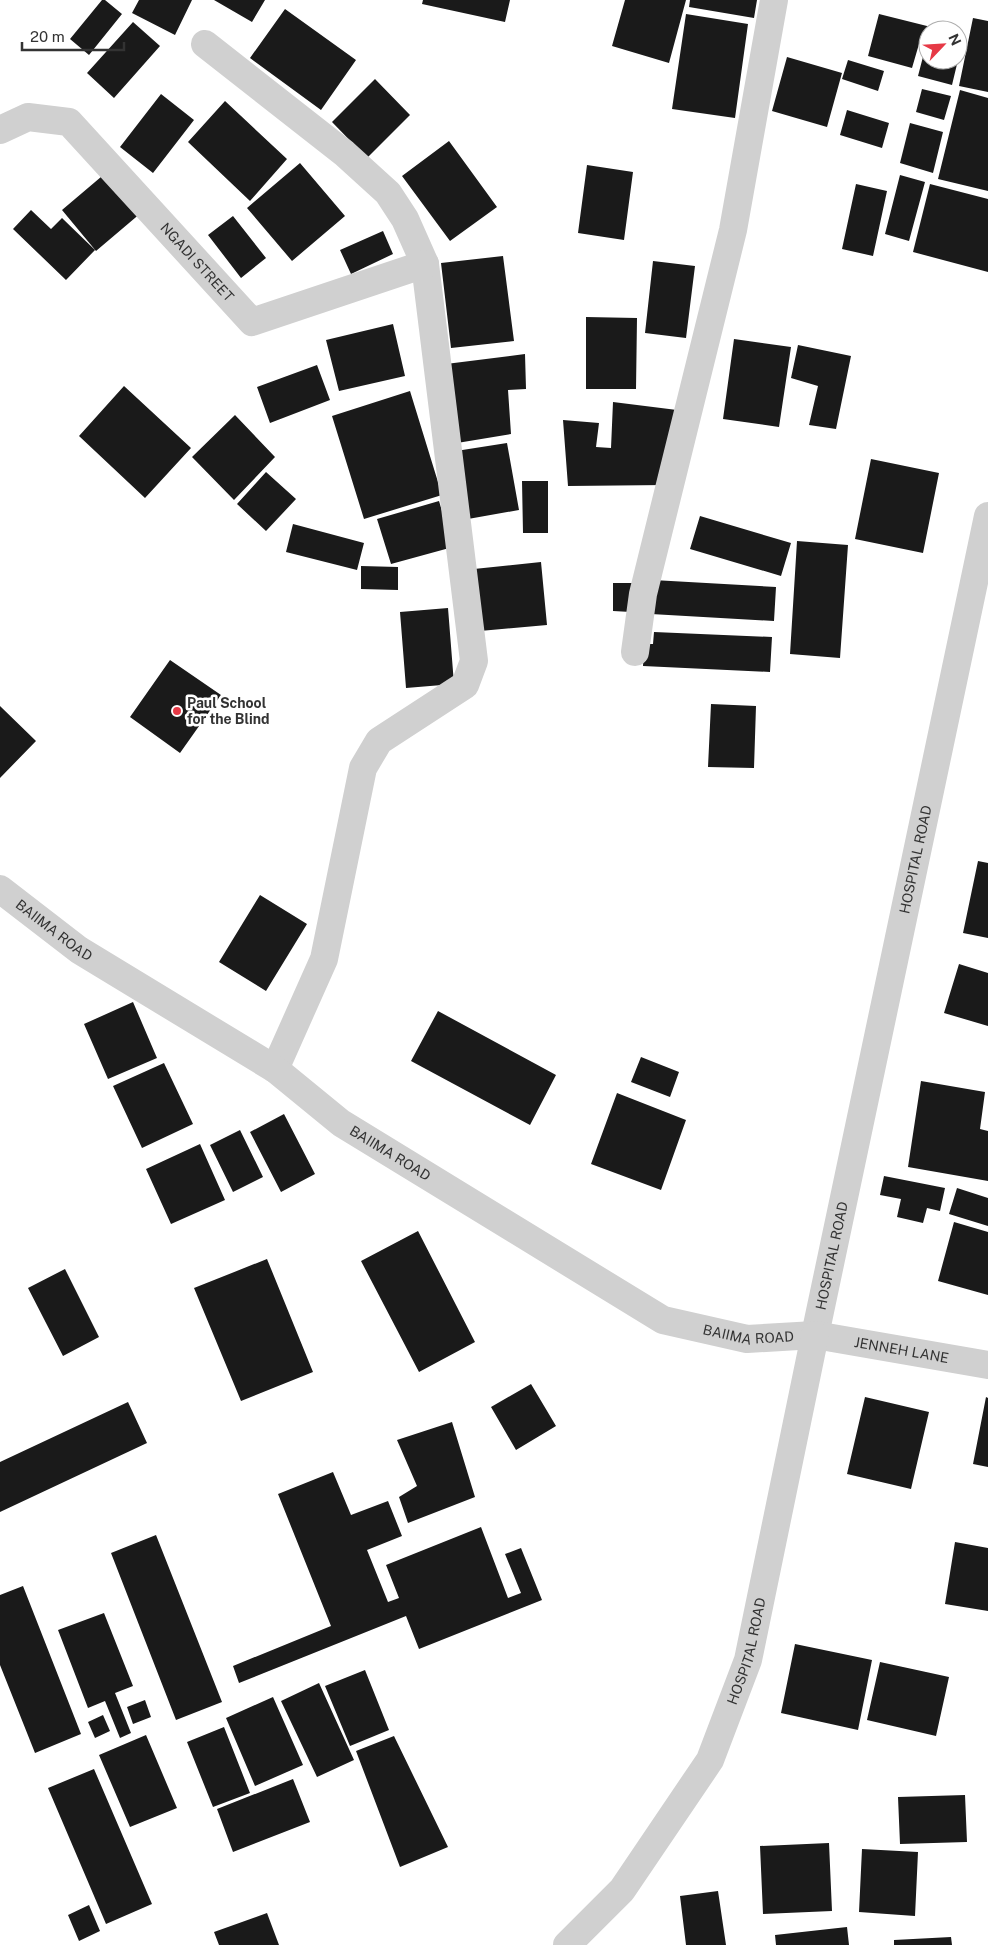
<svg xmlns="http://www.w3.org/2000/svg" width="988" height="1945" viewBox="0 0 988 1945" font-family="'Public Sans',sans-serif">
  <rect width="100%" height="100%" fill="#fff"/>
  <!-- building -->
  <path fill="#1a1a1a" d="M102,0H105L122,14L89,55L70,39Z
    M139,0H192L175,35L132,13Z
    M214,0H265L252,22Z
    M423,0H510L505,22L422,4Z
    M625,0H686L669,63L612,46Z
    M690,0H757L754,18L689,7Z
    M285,9L356,60L321,110L250,58Z
    M686,14L748,24L735,118L672,109Z
    M879,14L935,28L934,30H928V46L919,44L912,68L868,56Z
    M973,18L988,21V92L959,86Z
    M133,22L160,46L114,98L87,73Z
    M925,49L928,50V60H958L952,85L918,76Z
    M787,57L842,73L827,127L772,111Z
    M848,60L884,71L878,91L842,79Z
    M375,79L410,115L367,158L332,122Z
    M922,89L951,96L944,120L916,112Z
    M960,90L988,98V191L938,179Z
    M161,94L194,120L153,173L120,147Z
    M225,101L287,159L250,201L188,142Z
    M847,110L889,123L882,148L840,135Z
    M910,123L943,132L933,173L900,163Z
    M449,141L497,207L450,241L402,176Z
    M300,163L345,216L292,261L247,208Z
    M587,165L633,172L624,240L578,233Z
    M108,171L142,212L96,251L62,210Z
    M900,175L925,182L909,241L885,234Z
    M856,184L887,191L873,256L842,249Z
    M930,184L988,199V272L913,252Z
    M31,210L51,229L62,218L95,250L66,280L13,229Z
    M233,216L266,258L241,278L208,235Z
    M383,231L393,254L351,274L340,250Z
    M503,256L514,341L451,348L441,263Z
    M653,261L695,266L686,338L645,333Z
    M586,317L637,318L636,389H586Z
    M393,324L405,376L339,391L326,340Z
    M734,339L791,347L779,427L723,419Z
    M798,345L851,356L836,429L809,425L818,386L791,378Z
    M525,354L526,389L508,390L511,434L451,444L446,364Z
    M317,365L330,400L270,423L257,387Z
    M124,386L191,448L145,498L79,436Z
    M410,391L442,495L364,519L332,416Z
    M613,402L677,410L666,485L568,486L563,420L599,423L596,447L611,448Z
    M235,415L275,457L234,500L192,457Z
    M507,443L519,510L468,519L456,451Z
    M871,459L939,473L923,553L855,539Z
    M266,472L296,499L266,531L237,504Z
    M522,481H548V533H523Z
    M439,501L453,547L391,564L377,519Z
    M700,516L791,543L781,576L690,549Z
    M293,524L364,543L357,570L286,552Z
    M797,541L848,545L840,658L790,654Z
    M541,562L547,625L480,631L474,569Z
    M361,566L398,567V590L361,589Z
    M653,580L776,587L774,621L651,614Z
    M613,583H632L631,612L613,611Z
    M448,608L454,684L406,688L400,612Z
    M654,632L772,637L770,672L643,666L644,644H653Z
    M170,660L221,695L180,753L130,717Z
    M711,704L756,706L754,768L708,767Z
    M0,706L36,741L0,778Z
    M978,861L988,863V938L963,933Z
    M260,895L307,924L266,991L219,962Z
    M959,964L988,973V1026L944,1013Z
    M133,1002L157,1058L108,1079L84,1024Z
    M438,1011L556,1075L530,1125L411,1061Z
    M641,1057L679,1072L670,1097L631,1082Z
    M164,1063L193,1124L142,1148L113,1086Z
    M921,1081L985,1092L980,1129L988,1131V1181L908,1167Z
    M617,1093L686,1120L661,1190L591,1164Z
    M284,1114L315,1174L281,1192L250,1132Z
    M240,1130L263,1177L233,1192L210,1145Z
    M200,1144L225,1200L171,1224L146,1169Z
    M884,1176L945,1188L940,1211L927,1208L923,1223L897,1217L901,1199L880,1195Z
    M957,1188L988,1198V1226L949,1214Z
    M954,1222L988,1232V1295L938,1281Z
    M418,1231L475,1342L419,1372L361,1261Z
    M267,1259L313,1372L241,1401L194,1288Z
    M65,1269L99,1337L63,1356L28,1288Z
    M531,1384L556,1426L516,1450L491,1407Z
    M865,1397L929,1412L911,1489L847,1474Z
    M986,1397L988,1398V1467L973,1464Z
    M128,1402L147,1443L0,1512V1462Z
    M452,1422L475,1497L408,1523L399,1497L417,1486L397,1440Z
    M333,1472L351,1515L388,1501L402,1536L367,1550L388,1602L399,1598L386,1565L481,1527L508,1598L521,1593L505,1554L521,1548L542,1600L419,1649L406,1616L239,1683L233,1666L331,1626L278,1494Z
    M156,1535L222,1702L176,1720L111,1553Z
    M955,1542L988,1548V1611L945,1604Z
    M23,1586L81,1734L35,1753L0,1665V1595Z
    M104,1613L133,1686L115,1693L131,1733L120,1738L105,1701L88,1708L58,1630Z
    M795,1644L872,1660L858,1730L781,1713Z
    M880,1662L949,1677L936,1736L867,1720Z
    M365,1670L389,1730L350,1746L325,1686Z
    M319,1683L354,1760L317,1777L281,1701Z
    M273,1697L303,1765L255,1786L226,1718Z
    M145,1700L151,1717L133,1724L127,1707Z
    M103,1715L110,1731L95,1738L88,1722Z
    M224,1727L250,1793L213,1807L187,1742Z
    M146,1735L177,1808L130,1827L99,1755Z
    M394,1736L448,1847L400,1867L356,1751Z
    M94,1769L152,1904L106,1924L48,1788Z
    M293,1779L310,1822L233,1852L217,1809Z
    M965,1795L967,1842L900,1844L898,1797Z
    M829,1843L832,1911L763,1914L760,1846Z
    M862,1849L918,1852L915,1916L859,1912Z
    M718,1891L726,1945H686L680,1896Z
    M89,1905L100,1931L79,1941L68,1915Z
    M267,1913L279,1945H219L214,1932Z
    M847,1927L849,1945H776L775,1935Z
    M951,1937L952,1945H894V1940Z"/>
  <g fill="none" stroke-linecap="round" stroke-linejoin="round">
    <!-- minor -->
    <g stroke="#d0d0d0" stroke-width="28">
      <path d="M205,44L344,153L388,193L405,219L425,264L474,661L465,685L379,741L363,768L324,959L275,1069"/>
      <path id="s1" d="M0,130L28,117L69,122L252,322L425,264"/>
      <path d="M635,652L643,594L733,230L774,0"/>
      <path id="s2" d="M815,1335L988,516"/>
    </g>
    <!-- tertiary -->
    <g stroke="#d0d0d0" stroke-width="28">
      <path id="s3" d="M0,889L79,950L275,1069L341,1123L663,1320L747,1339L815,1335L988,1365"/>
      <path id="s4" d="M567,1945L622,1890L710,1760L748,1660L815,1335"/>
    </g>
  </g>
  <!-- markers -->
  <circle fill="#e63946" stroke="#fff" stroke-width="2" cx="177" cy="711" r="5"/>
  <g text-anchor="middle" dominant-baseline="central" stroke-width="5" stroke-linejoin="round" paint-order="stroke">
    <!-- street labels -->
    <g font-size="14" fill="#333" stroke="#fff">
      <text stroke="none"><textPath href="#s1" startOffset="262">NGADI STREET</textPath></text>
      <text stroke="none"><textPath href="#s2" startOffset="486">HOSPITAL ROAD</textPath></text>
      <text stroke="none"><textPath href="#s3" startOffset="68">BAIIMA ROAD</textPath></text>
      <text stroke="none"><textPath href="#s3" startOffset="472">BAIIMA ROAD</textPath></text>
      <text stroke="none"><textPath href="#s2" startOffset="81">HOSPITAL ROAD</textPath></text>
      <text stroke="none"><textPath href="#s3" startOffset="879">BAIIMA ROAD</textPath></text>
      <text stroke="none"><textPath href="#s3" startOffset="1034">JENNEH LANE</textPath></text>
      <text stroke="none"><textPath href="#s4" startOffset="350">HOSPITAL ROAD</textPath></text>
    </g>
    <!-- poi labels -->
    <g font-size="14" font-weight="bold" fill="#333" stroke="#fff" text-anchor="start">
      <text x="187" y="703">Paul School<tspan x="187" dy="16">for the Blind</tspan></text>
    </g>
  </g>
  <!-- north arrow -->
  <g transform="translate(943 45) rotate(65)"><circle r="24" fill="#ffffff" stroke="#adadad"/>
  <path d="M0-4L9 19L0 12L-9 19Z" fill="#e63946"/>
  <text y="-8" font-size="14" font-weight="bold" text-anchor="middle" fill="#333333">N</text>
  </g>
  <!-- scale -->
  <path d="M22 42v8h102v-8" fill="none" stroke="#333333" stroke-width="2.5"/>
  <text x="30" y="42" font-size="15" fill="#333333" stroke="#ffffff" stroke-width="4" paint-order="stroke">20 m</text>
</svg>
